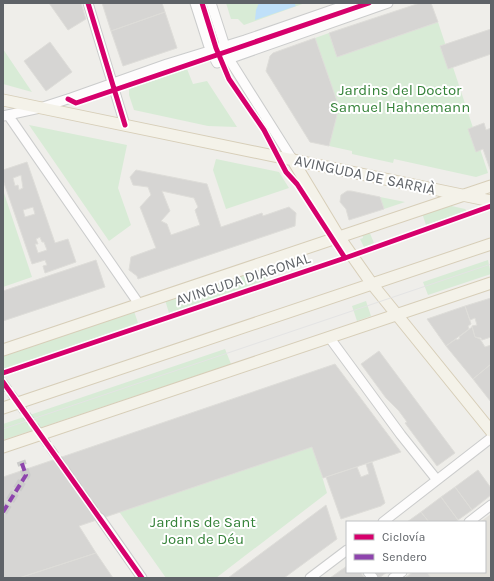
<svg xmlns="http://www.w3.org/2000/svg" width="494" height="581" viewBox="0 0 494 581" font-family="Karla,sans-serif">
  <rect width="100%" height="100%" fill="#efeeea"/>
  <!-- education -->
  <path fill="#e2e0da" d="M491,514V578H404L412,572H485V522H480Z"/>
  <!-- green -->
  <path fill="#d8ebd6" d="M226,3H305L244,25L238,19H231Z
    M438,22L488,173L476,177L394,159L393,163L352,154V151L329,146L339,107L315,38L329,33L337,57Z
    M3,49L32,92L3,84Z
    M187,69L193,84L207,81L237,127L208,126L134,110L129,95V89Z
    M29,125L127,145L118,188L131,225L109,241Z
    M216,159L279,172L289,188L226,209L213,170Z
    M3,190L32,277L3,287Z
    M380,197L405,202L384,209Z
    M447,205L465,209L467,211L426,225L422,213Z
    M369,231L374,243L364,247L360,239L363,238L362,233Z
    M488,260L491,274L428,295L423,282Z
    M261,267L266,280L169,313L165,300Z
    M366,301L371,316L357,321L352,306Z
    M134,311L138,323L5,369L3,367V355Z
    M225,349L231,364L3,440V424Z
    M313,446L327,493L216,578H166L118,510Z"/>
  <!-- water -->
  <path fill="#bfe0f9" d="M259,3H294L296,6L255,20L256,10Z"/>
  <!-- building -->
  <path fill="#d6d5d3" stroke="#deddd9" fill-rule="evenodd" d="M49,3H81L86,19L68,30Z
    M102,3H162L165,12L111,31Z
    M420,3H431L438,22L337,57L329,33Z
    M165,12L177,48L123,66L111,31Z
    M491,29V54L448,69L440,46Z
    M315,38L339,107L329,146L310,142L266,71L270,56L273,53Z
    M50,42L72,72L46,91L24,61Z
    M484,123L486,130L491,128V172L483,149L476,152L468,129Z
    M27,162L55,243L68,239L76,262L45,273L43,266L47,265L45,260L32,264L3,180V170ZM21,175L23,188L19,190L18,185L15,186L13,178ZM33,207L35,214L25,217L23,210ZM40,237L42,242H44L47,250L38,253L35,244H38L36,239Z
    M136,170L207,184L221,227L262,213L263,216L289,207L296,213L295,226L138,279L137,276L129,270L131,257L156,248L140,207L151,195L148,187L133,185L130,177ZM162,191L194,198L198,207L195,210L200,225L171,235L167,224L161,221L170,211Z
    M347,191H351L380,197L384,209L349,220L346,209L340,202L341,195Z
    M96,260L105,287L3,321V291Z
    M491,298V337L482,340L481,338L475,337L472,326L477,325L475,318L470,320L465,306Z
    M465,306L471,324L468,326L469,329L446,346L427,319Z
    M472,327L475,337L480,339L485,347L491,345V364L473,379L446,346L456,339L457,340L460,338L459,337Z
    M379,351L455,453L437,466L405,423L407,422L399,411L386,398L361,364Z
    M335,364L401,452L323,478L312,447L79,526L96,553L19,578H3V477Z
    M491,364V402L473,379Z
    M372,462L385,503L381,506L341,519L326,477L357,467L361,477L369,474L366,464Z
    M478,470L491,488V495L472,510L455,487Z
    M455,487L472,510L458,520L441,497Z
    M441,497L458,520L455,522H429L421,512Z
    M326,505L337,539L284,578H228Z
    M421,512L429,522H407Z
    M96,553L113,578H19Z
    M347,566V572H360L365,578H330Z
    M374,572H387L379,578Z
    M413,572H427L431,578H405Z"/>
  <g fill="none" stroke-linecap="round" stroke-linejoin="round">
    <!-- minor-tunnel -->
    <path stroke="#cbcbca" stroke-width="9" stroke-dasharray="9 4.5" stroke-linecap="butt" d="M3,382L100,518
      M3,512L26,475L21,461"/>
    <!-- minor casing -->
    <g stroke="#cbcccc" stroke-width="11">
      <path id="minor" d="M88,3L125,125
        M195,3L210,50L217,63L388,3
        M211,3L229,59L292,159
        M8,115L139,304
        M3,116L40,108L71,98L167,64L245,40L352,3
        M329,337L401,435L437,480
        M100,518L142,578
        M383,522L491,438
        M469,522L491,505
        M368,572L373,578
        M310,578L347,550
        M393,578L402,572"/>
    </g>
    <!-- major casing -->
    <g stroke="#d7ceb8" stroke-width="13">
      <path id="major" d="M3,100L491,201
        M292,159L339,237L372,284L491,431
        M3,350L491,186
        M3,408L491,244
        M3,447L491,283"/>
    </g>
    <!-- minor -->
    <use href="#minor" stroke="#fdfcfc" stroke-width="9"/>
    <!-- major -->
    <use href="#major" stroke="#f4f2e9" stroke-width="11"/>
    <!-- tram -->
    <path stroke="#e4e4e4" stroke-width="1" d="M3,429L491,264"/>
    <!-- quiet -->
    <path stroke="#8e44ad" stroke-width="4" stroke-dasharray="8 4" stroke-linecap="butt" d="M3,512L26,475L21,461"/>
    <!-- cycleway casing -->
    <g stroke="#fff" stroke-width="8">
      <path id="cycleway" d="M88,3L125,125
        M202,3L216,48L229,79L264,130L286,172L297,184L345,258
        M68,99L76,103L369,3
        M3,373L345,258L491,206
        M3,382L142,578"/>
    </g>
    <!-- cycleway -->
    <use href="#cycleway" stroke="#d6006c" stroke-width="5"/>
  </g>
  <g text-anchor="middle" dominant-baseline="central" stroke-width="4" stroke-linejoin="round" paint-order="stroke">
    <!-- park labels -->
    <g font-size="15" fill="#348238" stroke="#fff">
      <text x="400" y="90">Jardins del Doctor<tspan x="400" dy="17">Samuel Hahnemann</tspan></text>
      <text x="203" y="522">Jardins de Sant<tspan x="203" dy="17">Joan de Déu</tspan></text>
    </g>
    <!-- street labels -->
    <g font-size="15" fill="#5f6368" stroke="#fff">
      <text transform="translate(365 175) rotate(12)">AVINGUDA DE SARRIÀ</text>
      <text transform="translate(243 279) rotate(-18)">AVINGUDA DIAGONAL</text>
    </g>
  </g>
  <!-- border -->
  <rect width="494" height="581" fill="none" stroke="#5f6368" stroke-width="8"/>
  <!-- legend -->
  <rect x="346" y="521" width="140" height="52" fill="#ffffff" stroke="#bfc1c3"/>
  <rect x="354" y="534" width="20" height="6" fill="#d6006c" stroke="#bfc1c3"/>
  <text x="382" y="541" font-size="12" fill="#5f6368">Ciclovía</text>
  <rect x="354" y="554" width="20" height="6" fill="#8e44ad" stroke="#bfc1c3"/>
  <text x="382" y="561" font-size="12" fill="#5f6368">Sendero</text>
</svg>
